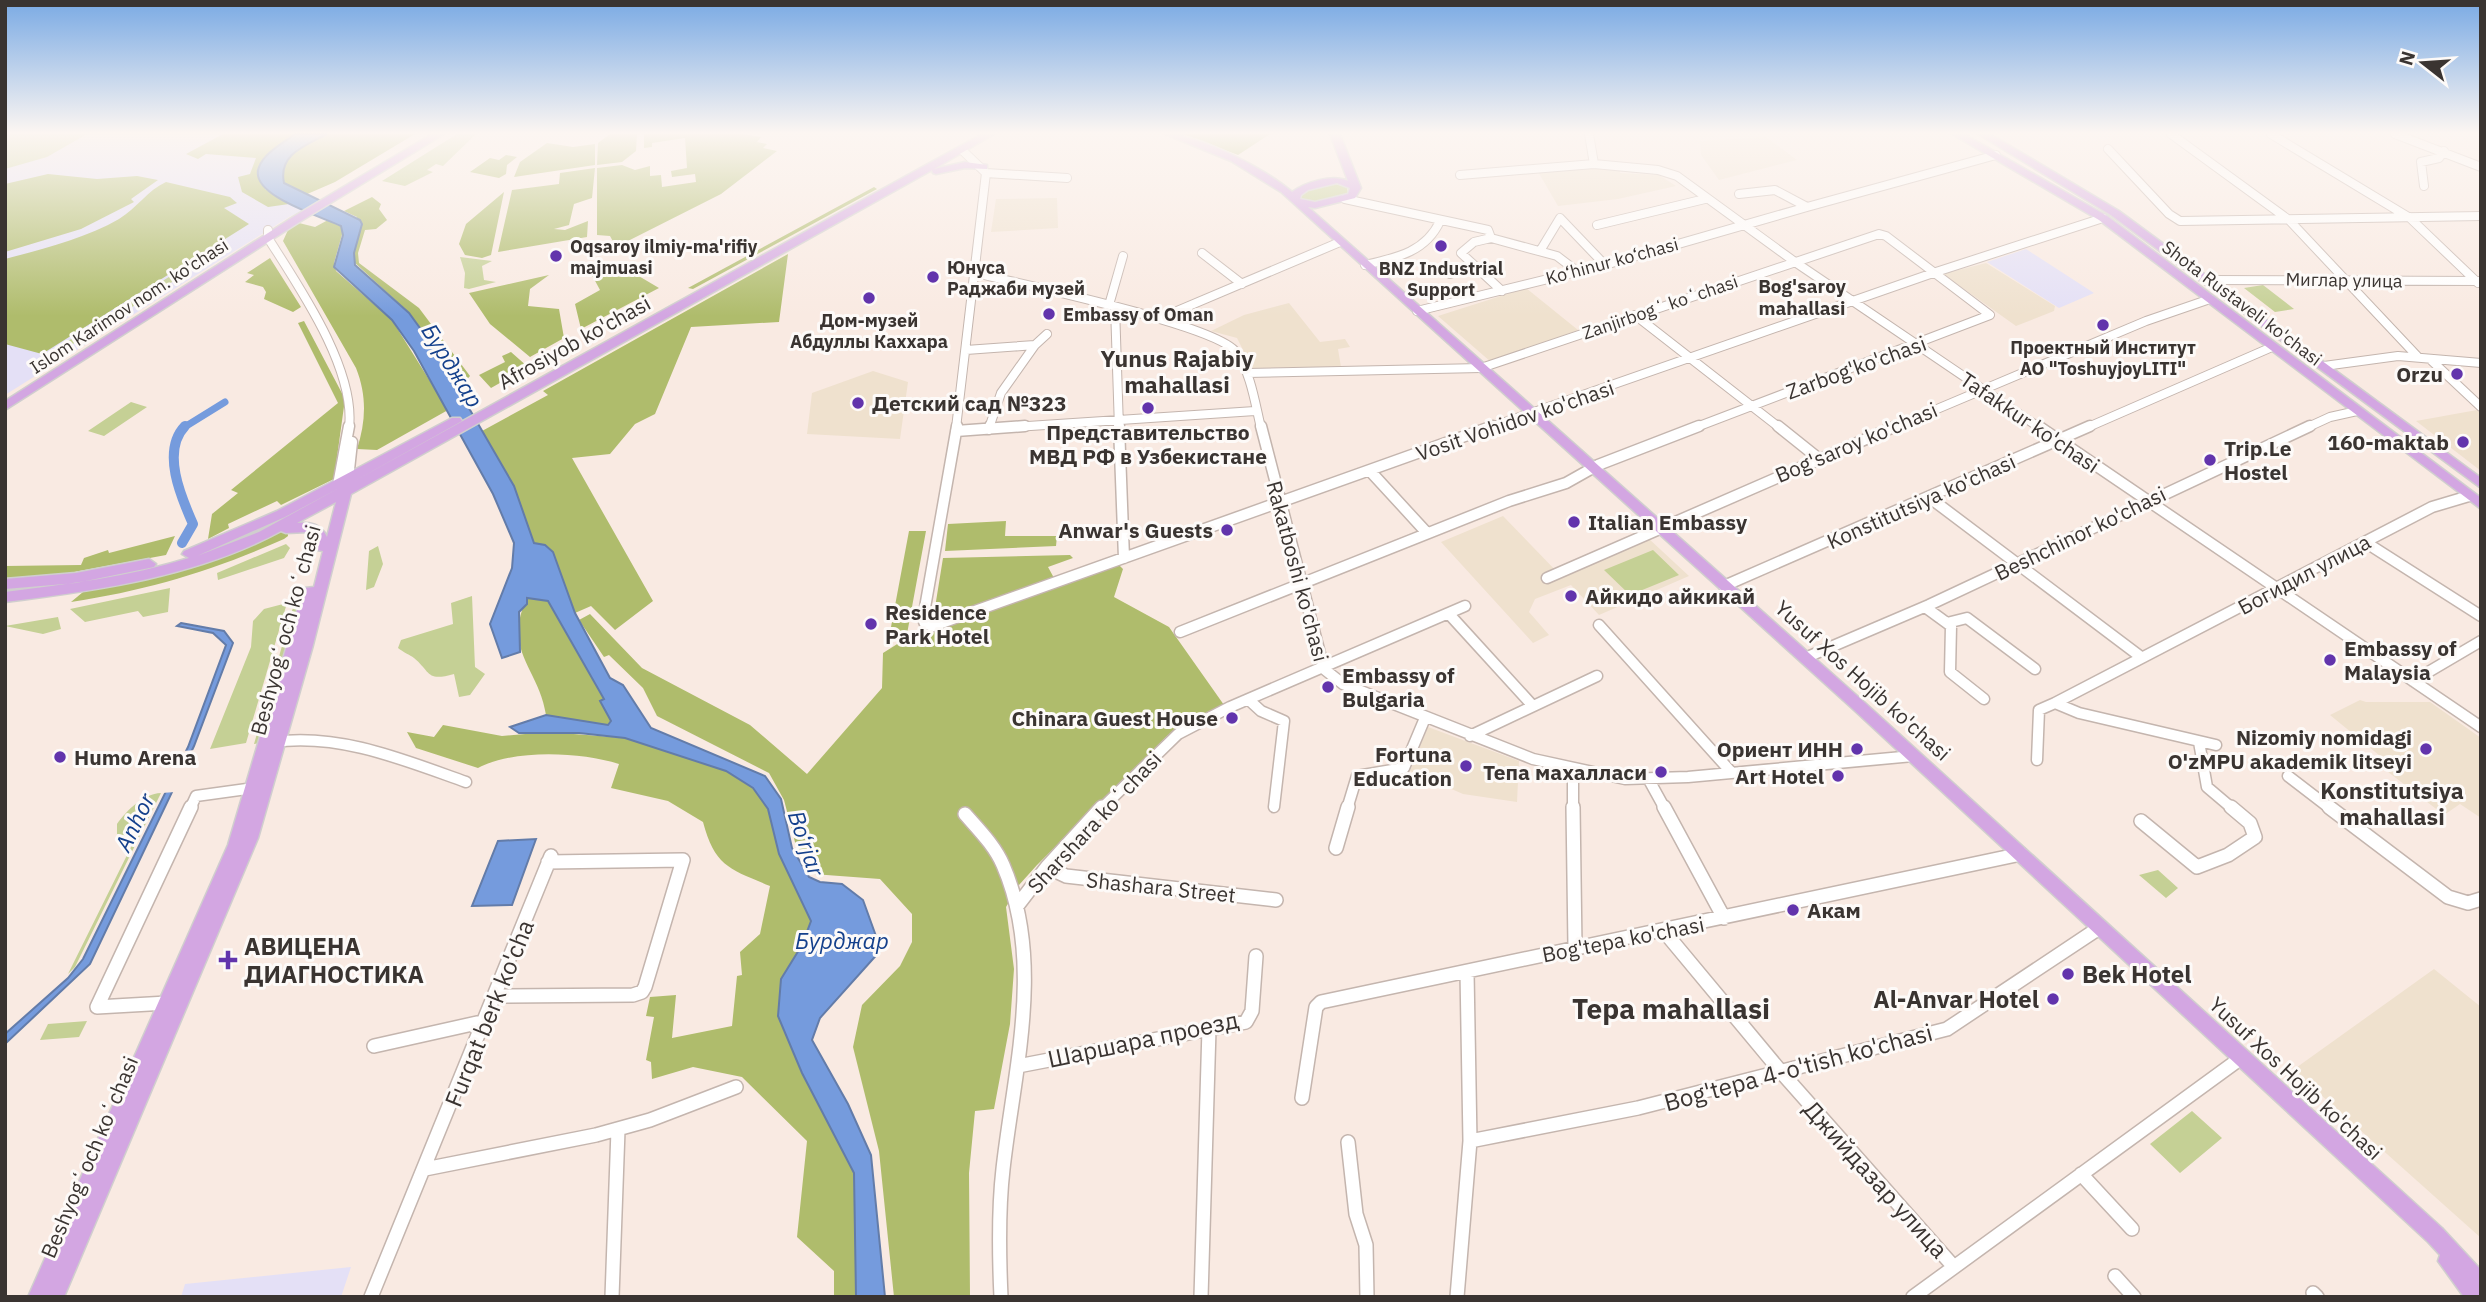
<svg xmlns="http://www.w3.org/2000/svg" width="2486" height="1302" viewBox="0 0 2486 1302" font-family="'IBM Plex Sans',sans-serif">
  <rect width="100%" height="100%" fill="#f9eae2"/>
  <!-- commercial -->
  <path fill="#e4e0f6" d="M5,134H310L272,164L314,205L289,217L5,395Z
    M2026,249L2094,293L2059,308L1987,262Z
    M351,1267L341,1297H181L185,1284Z"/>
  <!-- education -->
  <path fill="#efe1ce" d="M1766,137L1797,160L1719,180L1701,155L1700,141Z
    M1593,166L1620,168V173L1659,175L1676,186L1618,199L1558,206L1537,170Z
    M1057,198L1058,228L991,232L996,199Z
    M1986,263L2055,306L2054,311L2016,326L1943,274Z
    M1526,288L1578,330L1491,362L1438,316Z
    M1289,303L1320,342L1345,339L1350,347L1338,349L1341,367L1252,368L1237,338L1211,331L1244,315Z
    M873,371L908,382L900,439L807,434L812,393Z
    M2477,410L2481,414V471L2416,421Z
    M1503,516L1560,575L1648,538L1689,576L1599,615L1571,585L1535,599L1529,612L1549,635L1533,643L1441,542Z
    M2360,700L2366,702H2430L2481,738V818L2460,804L2444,815L2379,765L2385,760L2330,715Z
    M1428,727L1519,761L1517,802L1463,794L1410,771Z
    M2434,969L2481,1007V1238L2293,1070Z"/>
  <!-- green -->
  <path fill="#c5d095" d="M5,134H87L47,157L5,169Z
    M457,134H476L443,166L436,164L427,170L433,172L405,186L382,181Z
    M1335,184L1347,187L1348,194C1334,200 1311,208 1299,196L1305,190Z
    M224,242L217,254L60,352L46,355Z
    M460,257L492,261L482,266L484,280L496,282L469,289L464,288L465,273Z
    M2263,285L2294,309L2275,312L2244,288Z
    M131,402L147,407L104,436L88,431Z
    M286,544L290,548L284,558L218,580L217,573Z
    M378,546L383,564L374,587L366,590L369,551Z
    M1653,550L1679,575L1630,595L1604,570Z
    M170,588L168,612L143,617L138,611L85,622L70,609Z
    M472,596L475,667L485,674L470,695L459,697L454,674C426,682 431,672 414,658C410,655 403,652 398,648L401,640L453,624L451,603Z
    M296,597L297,614L260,743L254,744Z
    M287,603L246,743L210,749L251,647L253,621L264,609Z
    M58,617L61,629L43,634L5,626Z
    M161,793L75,967L68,974L136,837L117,834V824C127,810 143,794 161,793Z
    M2158,870L2178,888L2166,898L2139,875Z
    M87,1021L79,1037L40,1040L48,1024Z
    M2192,1111L2222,1138L2180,1173L2150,1144Z"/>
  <!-- forest -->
  <path fill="#afbc6c" d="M223,134H295L264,158L265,189L289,204L268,207L242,192L238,177L250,174L256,158L206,154L198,159L186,154Z
    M327,134H415L335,182L305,195L284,183C278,154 305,146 327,134Z
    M610,134H637L636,151L622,162L597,165L598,143Z
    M644,134H743L761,137L757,142L767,144L763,148L777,151L721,194L616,247L610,236L597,235V168L622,165L635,170L650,166V176L661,175L662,187L696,182L695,174L672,177L671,171L687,168L685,138L652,143V147L644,148Z
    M1183,134H1270L1238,155Z
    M547,143L573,147L595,144V165L514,177L520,162Z
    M506,155L517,157L507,165L506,174L499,178L470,172L490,158L499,160Z
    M595,168L592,198L574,204L569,225L554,229L565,230L588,221L587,237L498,252L512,190L559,184L560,173Z
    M48,174L97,179L137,176L158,180L131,199L134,202L81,229L5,252V184Z
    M166,182L230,197L237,203L224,208L249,224L42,354L5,344V259C43,249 86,238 119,219C137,208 148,190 166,182Z
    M874,187L877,189L693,289L688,288Z
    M504,192L491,255L482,258L465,255L459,244L466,224Z
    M372,197L381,204L379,209L387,220L376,229L365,230L358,253L359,263L419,308L470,376L457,390L433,346L409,313L353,261L357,217L344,211Z
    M328,220L341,226L343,231L334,263L336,271L392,320L448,410L377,450L357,449C366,421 367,396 356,368L283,241L288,230L299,223L315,227Z
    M788,254L779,322L691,327L655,414L635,424L610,454L572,458L653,601L615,630L591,606L575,613L553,552L534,543L482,431L548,395L543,391Z
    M270,258L301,307L293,312L264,299L266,292L263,287L245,282L254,275L247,273Z
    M615,262L659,288L581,329L575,304L600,290L593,277L572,271Z
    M549,275L530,289L528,306L559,309L564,338L530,357L490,324L469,293Z
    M304,321L345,399L334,479L281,505L277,501L228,524L229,528L208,539L212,514L238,493L231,490L338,403L298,323Z
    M511,352L528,367L491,388L479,375L505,362L502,356Z
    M1006,521L1005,536H1057L1056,546L945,551L948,524Z
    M287,529L288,536L284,539C212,571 149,590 71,602L83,592L175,573Z
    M909,531H926L907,634L888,643Z
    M175,536L166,555L63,574L5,578V566L81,565L84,558L108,550L109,553Z
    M1070,555L1073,558L1048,567L1054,578L933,620L943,558Z
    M1117,563L1123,569L1114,597L1169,627L1224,705L1167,736L1037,865L1019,885L1006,907L1014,969L1010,1024L994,1109L975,1111L969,1173L970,1297H894L879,1151L853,1047L862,1005L900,966L912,942V914L880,879L813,874L796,846L784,800L769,773L657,716L643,688L609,655L604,657L579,620L590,614L642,668L750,725L807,774L882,688L883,653L910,636Z
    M527,598L548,601L604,699L611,721L609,725L546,715C539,668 502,651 527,598Z
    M443,725L502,736L548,732L625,738L726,771L753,788L768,809L779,854L811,921L802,945L790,964L778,1016L802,1073L854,1173L856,1297H834V1271L797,1237L807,1141L742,1077L693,1067L652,1079L651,1062L646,1060L654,1017L646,1016L650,997L676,995L672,1038L732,1026L737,976L742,975L740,952L760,934L770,886C730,869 715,867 703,822L668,801L611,788L619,764C580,752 514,749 478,768L416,748L407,732L434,737Z"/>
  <!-- water -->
  <path fill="#759bdd" stroke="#637ca9" stroke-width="2" d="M295,134H327C305,146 278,154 284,183L360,220L362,224L354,253L355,265L409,313L433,346L514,486L534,543L545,545L553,552L575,613L610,678L623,685L651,728L765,776L781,799L792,848L809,877L820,882L842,884L863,900L881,950L820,1018L812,1040L848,1104L871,1155L885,1297H856L854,1173L802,1073L778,1016L781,979L802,945L811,921L779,854L768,809L753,788L726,771L625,738L579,733H519L510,727L546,715L608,725L611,721L600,701L604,699L548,601L527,598V604L519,612L520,652L502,658L490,624L512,568L514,543L493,494L414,351L392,320L334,267L343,235L341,226C323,217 247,195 259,167C264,153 283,143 295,134Z
    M181,623L224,631L233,643L194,746L90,964L5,1044V1034L68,978L83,959L188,747L226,645L213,633L177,626Z
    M536,839L512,905L472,906L498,841Z"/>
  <!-- pier -->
  <path fill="#f9eae2" d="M195,750L175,792L162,793L183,751Z"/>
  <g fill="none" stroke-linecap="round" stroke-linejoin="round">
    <!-- canal-far1 -->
    <path stroke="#759bdd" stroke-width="7" d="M183,428L225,402"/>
    <!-- canal -->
    <path stroke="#759bdd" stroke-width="10" d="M182,543L193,524C181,497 161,451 185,426"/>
    <!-- minor-far2 casing -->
    <g stroke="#c4b5ae" stroke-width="10">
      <path id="minor-far2" d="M1589,134L1594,164L1658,170L1677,176L1795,262L2040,428
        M2171,134L2289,220L2418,357
        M2271,134L2410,218L2478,283
        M2395,134L2481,167
        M2108,149L2169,214L2180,221L2481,216
        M986,173L1067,178
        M1460,175L1594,164
        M2424,186L2421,162L2439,158L2444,151
        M1739,194L1775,190L1807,207L1996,155
        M1345,199L1488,230L1491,238L1557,256L1578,272
        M1597,225L1705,199
        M268,230V238C299,287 356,369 349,428
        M1491,238L1474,242L1461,253L1502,291
        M1540,251L1560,218L1605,265
        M1202,253L1242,284
        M1365,265C1396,258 1426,252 1440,221
        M975,273C1018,283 1217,325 1236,352C1251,373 1255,403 1261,428
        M1450,274L1469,268L1480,272
        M2208,280L2481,281
        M1109,305L1123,256
        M1115,307L1119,428
        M1417,311L1605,265L1807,207
        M1635,315L1780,428
        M1158,319L1340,242
        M966,350L1035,345L1047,334
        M2432,361L2481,407
        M2324,366L2398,356L2481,363
        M1247,373L1481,368L1879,234L1886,236L1990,315L1694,428
        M956,428L986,173L962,150
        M989,428L1001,393L1035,345
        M999,428L1255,411
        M1488,428L1936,272L2103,218
        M1892,428L2146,321L2210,299
        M2086,428L2272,347
        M2306,428L2330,417L2357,411"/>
    </g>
    <!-- minor-far1 casing -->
    <g stroke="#c4b5ae" stroke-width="13">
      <path id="minor-far1" d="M957,426L923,619L925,624L933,626L1493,426
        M1119,426L1124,558
        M1261,426L1324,669L1343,684L1533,759L1625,779L1688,777L1913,756
        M1778,426L1818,458
        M2038,426L2481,727
        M989,429L990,426
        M956,431L1025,426
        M1371,472L1427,533
        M348,479L352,442
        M338,485L349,426
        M1930,498L2141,657
        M2365,542L2481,616
        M1547,578L1896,426
        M1724,586L2090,426
        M1925,607L1951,626L1950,672L1984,699
        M1449,614L1532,705
        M1947,623L1967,618L2035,669
        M1599,625L1732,773
        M1180,632L1509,501L1566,483L1598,465L1699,426
        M1805,658L1929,605L2310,426
        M2413,681L2481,641
        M1249,700L1261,711L1284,721L1274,807
        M2055,703L2432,507L2469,496
        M1470,736L1597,676
        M274,742C340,733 404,760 466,782
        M2199,742L2207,787L2233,809
        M2037,760L2039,710L2055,703L2079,713L2216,745
        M1573,769V809
        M2288,776L2331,809
        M1649,780L1665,809
        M190,809L196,796L254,788
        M1101,809L1178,734L1230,707L1465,606
        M1347,809L1357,776L1404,768L1425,718"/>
    </g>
    <!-- minor casing -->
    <g stroke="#c4b5ae" stroke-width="16">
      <path id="minor" d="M1573,807L1575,947
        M1664,807L1724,918
        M2329,807L2448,897L2468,903L2481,899
        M965,814C979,830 995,846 1003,865C1045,962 1014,1070 1003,1169C998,1212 999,1254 1001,1297
        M2141,821L2197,867L2228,855L2255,837L2250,823L2231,807
        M1336,848L1348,807
        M1047,867L1066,876L1276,900
        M1017,906L1047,867L1102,807
        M1663,930L1782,1073L1954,1267
        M496,996L633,995L642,992L645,987L683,860L548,862
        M167,1003L97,1007L191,807
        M374,1046L486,1021
        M1018,1066L1246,1022L1252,1011L1256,956
        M1302,1098L1316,1007L1321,1002L2021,854
        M1470,1141L1638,1108L1947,1029L2099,928
        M1348,1142L1356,1214L1366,1245L1367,1297
        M425,1169L596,1135L650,1120L736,1087
        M2081,1174L2132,1229
        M2115,1276L2134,1297
        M2313,1293L2317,1297
        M371,1297L551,856
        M612,1297L618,1130
        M1201,1297L1209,1029
        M1457,1297L1470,1141L1467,972
        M1913,1297L2241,1058"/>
    </g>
    <!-- major casing -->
    <g stroke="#d0cece" stroke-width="3">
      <path id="major" d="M432,134H444L301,221L5,410V401L293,217Z
        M982,134H994L934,169L965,162L987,165V169L965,168L936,174L933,173L932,170L351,494L313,645L258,838L64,1297H28L228,845L303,591L305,588L314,587L323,551L317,550L314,536L308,532L286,533L281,531C196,577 99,590 5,602V592C67,584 129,577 189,558L182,554L184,551L277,511L452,418H460L462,421L349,484ZM339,488L259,532L197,556L285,517ZM336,502L327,537C321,524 310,522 297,523Z
        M1165,134C1199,134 1267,170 1292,192C1306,182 1332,174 1348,181L1330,134H1340L1361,188L1355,198L1315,208L1308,207L1864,702L2442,1228L2481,1270V1297H2464L2438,1261L2440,1255L2428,1242L1854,710L1281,192L1231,161ZM1337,183L1350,188L1348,194L1315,202L1300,199L1301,195L1308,190Z
        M1952,134H1964L2107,216L2481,498V509L2099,220Z
        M1978,134H1990L2119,211L2481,478V488L2111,215Z
        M149,559L156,564L154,567L76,583L5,589V579L76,573Z"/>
    </g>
    <!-- minor-far2 -->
    <use href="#minor-far2" stroke="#fff" stroke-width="8"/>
    <!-- minor-far1 -->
    <use href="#minor-far1" stroke="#fff" stroke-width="10"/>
    <!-- minor -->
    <use href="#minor" stroke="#fff" stroke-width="13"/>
    <!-- major -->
    <use href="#major" fill="#d3a6e2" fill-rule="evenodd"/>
  </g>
  <!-- sky -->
  <linearGradient id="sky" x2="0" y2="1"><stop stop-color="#7aaae4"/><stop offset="0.42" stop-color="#fcf6f2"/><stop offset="1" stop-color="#fcf6f2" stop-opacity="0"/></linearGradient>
  <rect width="2486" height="316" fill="url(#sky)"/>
  <!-- markers -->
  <g fill="#6234ac" stroke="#fdfaf8" stroke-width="2.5">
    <circle cx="1441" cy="246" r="7"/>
    <circle cx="556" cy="256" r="7"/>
    <circle cx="933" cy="277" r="7"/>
    <circle cx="869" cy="298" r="7"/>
    <circle cx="1049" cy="314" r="7"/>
    <circle cx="2103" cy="325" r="7"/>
    <circle cx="2457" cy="374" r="7"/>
    <circle cx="858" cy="403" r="7"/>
    <circle cx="1148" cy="408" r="7"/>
    <circle cx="2463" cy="442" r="7"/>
    <circle cx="2210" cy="460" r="7"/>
    <circle cx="1574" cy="522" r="7"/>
    <circle cx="1227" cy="530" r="7"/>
    <circle cx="1571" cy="596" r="7"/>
    <circle cx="871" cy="624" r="7"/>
    <circle cx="2330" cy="660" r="7"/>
    <circle cx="1328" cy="687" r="7"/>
    <circle cx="1232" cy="718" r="7"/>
    <circle cx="1857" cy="749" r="7"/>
    <circle cx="2426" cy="749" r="7"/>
    <circle cx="60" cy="757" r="7"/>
    <circle cx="1466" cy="766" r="7"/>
    <circle cx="1661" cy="772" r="7"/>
    <circle cx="1838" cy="776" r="7"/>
    <circle cx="1793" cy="910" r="7"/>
    <path d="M224.5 949.5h7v7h7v7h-7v7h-7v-7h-7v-7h7z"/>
    <circle cx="2068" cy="974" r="7"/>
    <circle cx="2053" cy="999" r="7"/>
  </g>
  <g text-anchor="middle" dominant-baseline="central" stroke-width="6" stroke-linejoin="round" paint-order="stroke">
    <!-- far-poi labels -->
    <g font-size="18" font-weight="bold" fill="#3a3431" stroke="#fdfaf8" text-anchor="start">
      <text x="570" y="246">Oqsaroy ilmiy-ma'rifiy<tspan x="570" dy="21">majmuasi</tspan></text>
      <text x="947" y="267">Юнуса<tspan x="947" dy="21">Раджаби музей</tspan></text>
      <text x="1441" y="268" text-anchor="middle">BNZ Industrial<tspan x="1441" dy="21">Support</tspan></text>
      <text x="1063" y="314">Embassy of Oman</text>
      <text x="869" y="320" text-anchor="middle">Дом-музей<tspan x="869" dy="21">Абдуллы Каххара</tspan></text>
      <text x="2103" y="347" text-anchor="middle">Проектный Институт<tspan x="2103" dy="21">АО "ToshuyjoyLITI"</tspan></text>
    </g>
    <!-- far-street labels -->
    <g font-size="18" fill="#3a3431" stroke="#fdfaf8">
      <text transform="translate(1612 261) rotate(-15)">Ko‘hinur ko‘chasi</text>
      <text transform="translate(2344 280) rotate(1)">Миглар улица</text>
      <text transform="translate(2242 303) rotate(37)">Shota Rustaveli ko'chasi</text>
      <text transform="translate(129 306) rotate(-33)">Islom Karimov nom. ko'chasi</text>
      <text transform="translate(1660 307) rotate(-19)">Zanjirbogʻ koʻchasi</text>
    </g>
    <!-- far-neighbourhood labels -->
    <g font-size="19" font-weight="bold" fill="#3a3431" stroke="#fdfaf8">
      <text x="1802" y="286">Bog'saroy<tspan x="1802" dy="22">mahallasi</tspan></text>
    </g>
    <!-- street labels -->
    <g font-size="21" fill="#3a3431" stroke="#fdfaf8">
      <text transform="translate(574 342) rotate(-29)">Afrosiyob ko'chasi</text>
      <text transform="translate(1856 367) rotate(-20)">Zarbog'ko'chasi</text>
      <text transform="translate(1515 420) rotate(-19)">Vosit Vohidov ko'chasi</text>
      <text transform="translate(2030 422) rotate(34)">Tafakkur ko'chasi</text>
      <text transform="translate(1856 442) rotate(-23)">Bog'saroy ko'chasi</text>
      <text transform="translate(1921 501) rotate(-24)">Konstitutsiya ko'chasi</text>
      <text transform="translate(2080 533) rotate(-26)">Beshchinor ko'chasi</text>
      <text transform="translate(1298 571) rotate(75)">Rakatboshi ko'chasi</text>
      <text transform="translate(2304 574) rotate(-28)">Богидил улица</text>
      <text transform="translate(285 630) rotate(-75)">Beshyogʻoch koʻchasi</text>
      <text transform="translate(1863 680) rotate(42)">Yusuf Xos Hojib ko'chasi</text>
      <text transform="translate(1094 822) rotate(-47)">Sharshara koʻchasi</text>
      <text transform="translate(1161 887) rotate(6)">Shashara Street</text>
      <text transform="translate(1623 939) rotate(-11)">Bog'tepa ko'chasi</text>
      <text transform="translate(2296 1078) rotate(43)">Yusuf Xos Hojib ko'chasi</text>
      <text transform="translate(89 1157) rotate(-67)">Beshyogʻoch koʻchasi</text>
    </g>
    <!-- poi labels -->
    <g font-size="21" font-weight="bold" fill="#3a3431" stroke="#fdfaf8" text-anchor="end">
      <text x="2443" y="374">Orzu</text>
      <text x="872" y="403" text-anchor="start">Детский сад №323</text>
      <text x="1148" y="432" text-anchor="middle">Представительство<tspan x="1148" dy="24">МВД РФ в Узбекистане</tspan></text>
      <text x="2449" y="442">160-maktab</text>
      <text x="2224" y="448" text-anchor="start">Trip.Le<tspan x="2224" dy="24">Hostel</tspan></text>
      <text x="1588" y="522" text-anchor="start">Italian Embassy</text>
      <text x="1213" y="530">Anwar's Guests</text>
      <text x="1585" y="596" text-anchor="start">Айкидо айкикай</text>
      <text x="885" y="612" text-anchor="start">Residence<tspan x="885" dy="24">Park Hotel</tspan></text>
      <text x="2344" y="648" text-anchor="start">Embassy of<tspan x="2344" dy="24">Malaysia</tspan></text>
      <text x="1342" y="675" text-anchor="start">Embassy of<tspan x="1342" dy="24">Bulgaria</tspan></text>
      <text x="1218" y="718">Chinara Guest House</text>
      <text x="2412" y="737">Nizomiy nomidagi<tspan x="2412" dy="24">O'zMPU akademik litseyi</tspan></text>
      <text x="1843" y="749">Ориент ИНН</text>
      <text x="1452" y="754">Fortuna<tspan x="1452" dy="24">Education</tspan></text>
      <text x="74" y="757" text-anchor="start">Humo Arena</text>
      <text x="1647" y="772">Тепа махалласи</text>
      <text x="1824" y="776">Art Hotel</text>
      <text x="1807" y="910" text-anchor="start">Акам</text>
    </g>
    <!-- neighbourhood labels -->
    <g font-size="23" font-weight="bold" fill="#3a3431" stroke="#fdfaf8">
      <text x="1177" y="358">Yunus Rajabiy<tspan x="1177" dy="26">mahallasi</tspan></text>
      <text x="2392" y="790">Konstitutsiya<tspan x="2392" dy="26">mahallasi</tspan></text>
    </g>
    <!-- water labels -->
    <g font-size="23" font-style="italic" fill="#14408c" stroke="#fdfaf8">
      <text transform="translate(453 365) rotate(58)">Бурджар</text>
      <text transform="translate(134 822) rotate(-64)">Anhor</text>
      <text transform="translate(807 843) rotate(71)">Bo‘rjar</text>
      <text x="842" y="940">Бурджар</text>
    </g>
    <!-- near-poi labels -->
    <g font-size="24" font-weight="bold" fill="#3a3431" stroke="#fdfaf8" text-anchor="start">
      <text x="244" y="946">АВИЦЕНА<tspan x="244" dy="28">ДИАГНОСТИКА</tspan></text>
      <text x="2082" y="974">Bek Hotel</text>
      <text x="2039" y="999" text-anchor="end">Al-Anvar Hotel</text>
    </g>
    <!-- near-street labels -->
    <g font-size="24" fill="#3a3431" stroke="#fdfaf8">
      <text transform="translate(489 1013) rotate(-68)">Furqat berk ko'cha</text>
      <text transform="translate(1143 1039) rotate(-12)">Шаршара проезд</text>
      <text transform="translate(1798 1067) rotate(-15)">Bog'tepa 4-o'tish ko'chasi</text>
      <text transform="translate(1876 1179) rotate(48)">Джийдазар улица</text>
    </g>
    <!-- near-neighbourhood labels -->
    <g font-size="28" font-weight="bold" fill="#3a3431" stroke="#fdfaf8">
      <text x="1671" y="1008">Tepa mahallasi</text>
    </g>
  </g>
  <!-- border -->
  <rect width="2486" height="1302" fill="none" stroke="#3a3431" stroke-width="14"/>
  <!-- north arrow -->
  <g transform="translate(2423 63) rotate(287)" stroke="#fdfaf8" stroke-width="5" paint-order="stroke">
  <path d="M0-5L12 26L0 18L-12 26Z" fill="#3a3431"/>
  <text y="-10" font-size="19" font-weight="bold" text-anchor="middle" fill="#3a3431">N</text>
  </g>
</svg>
